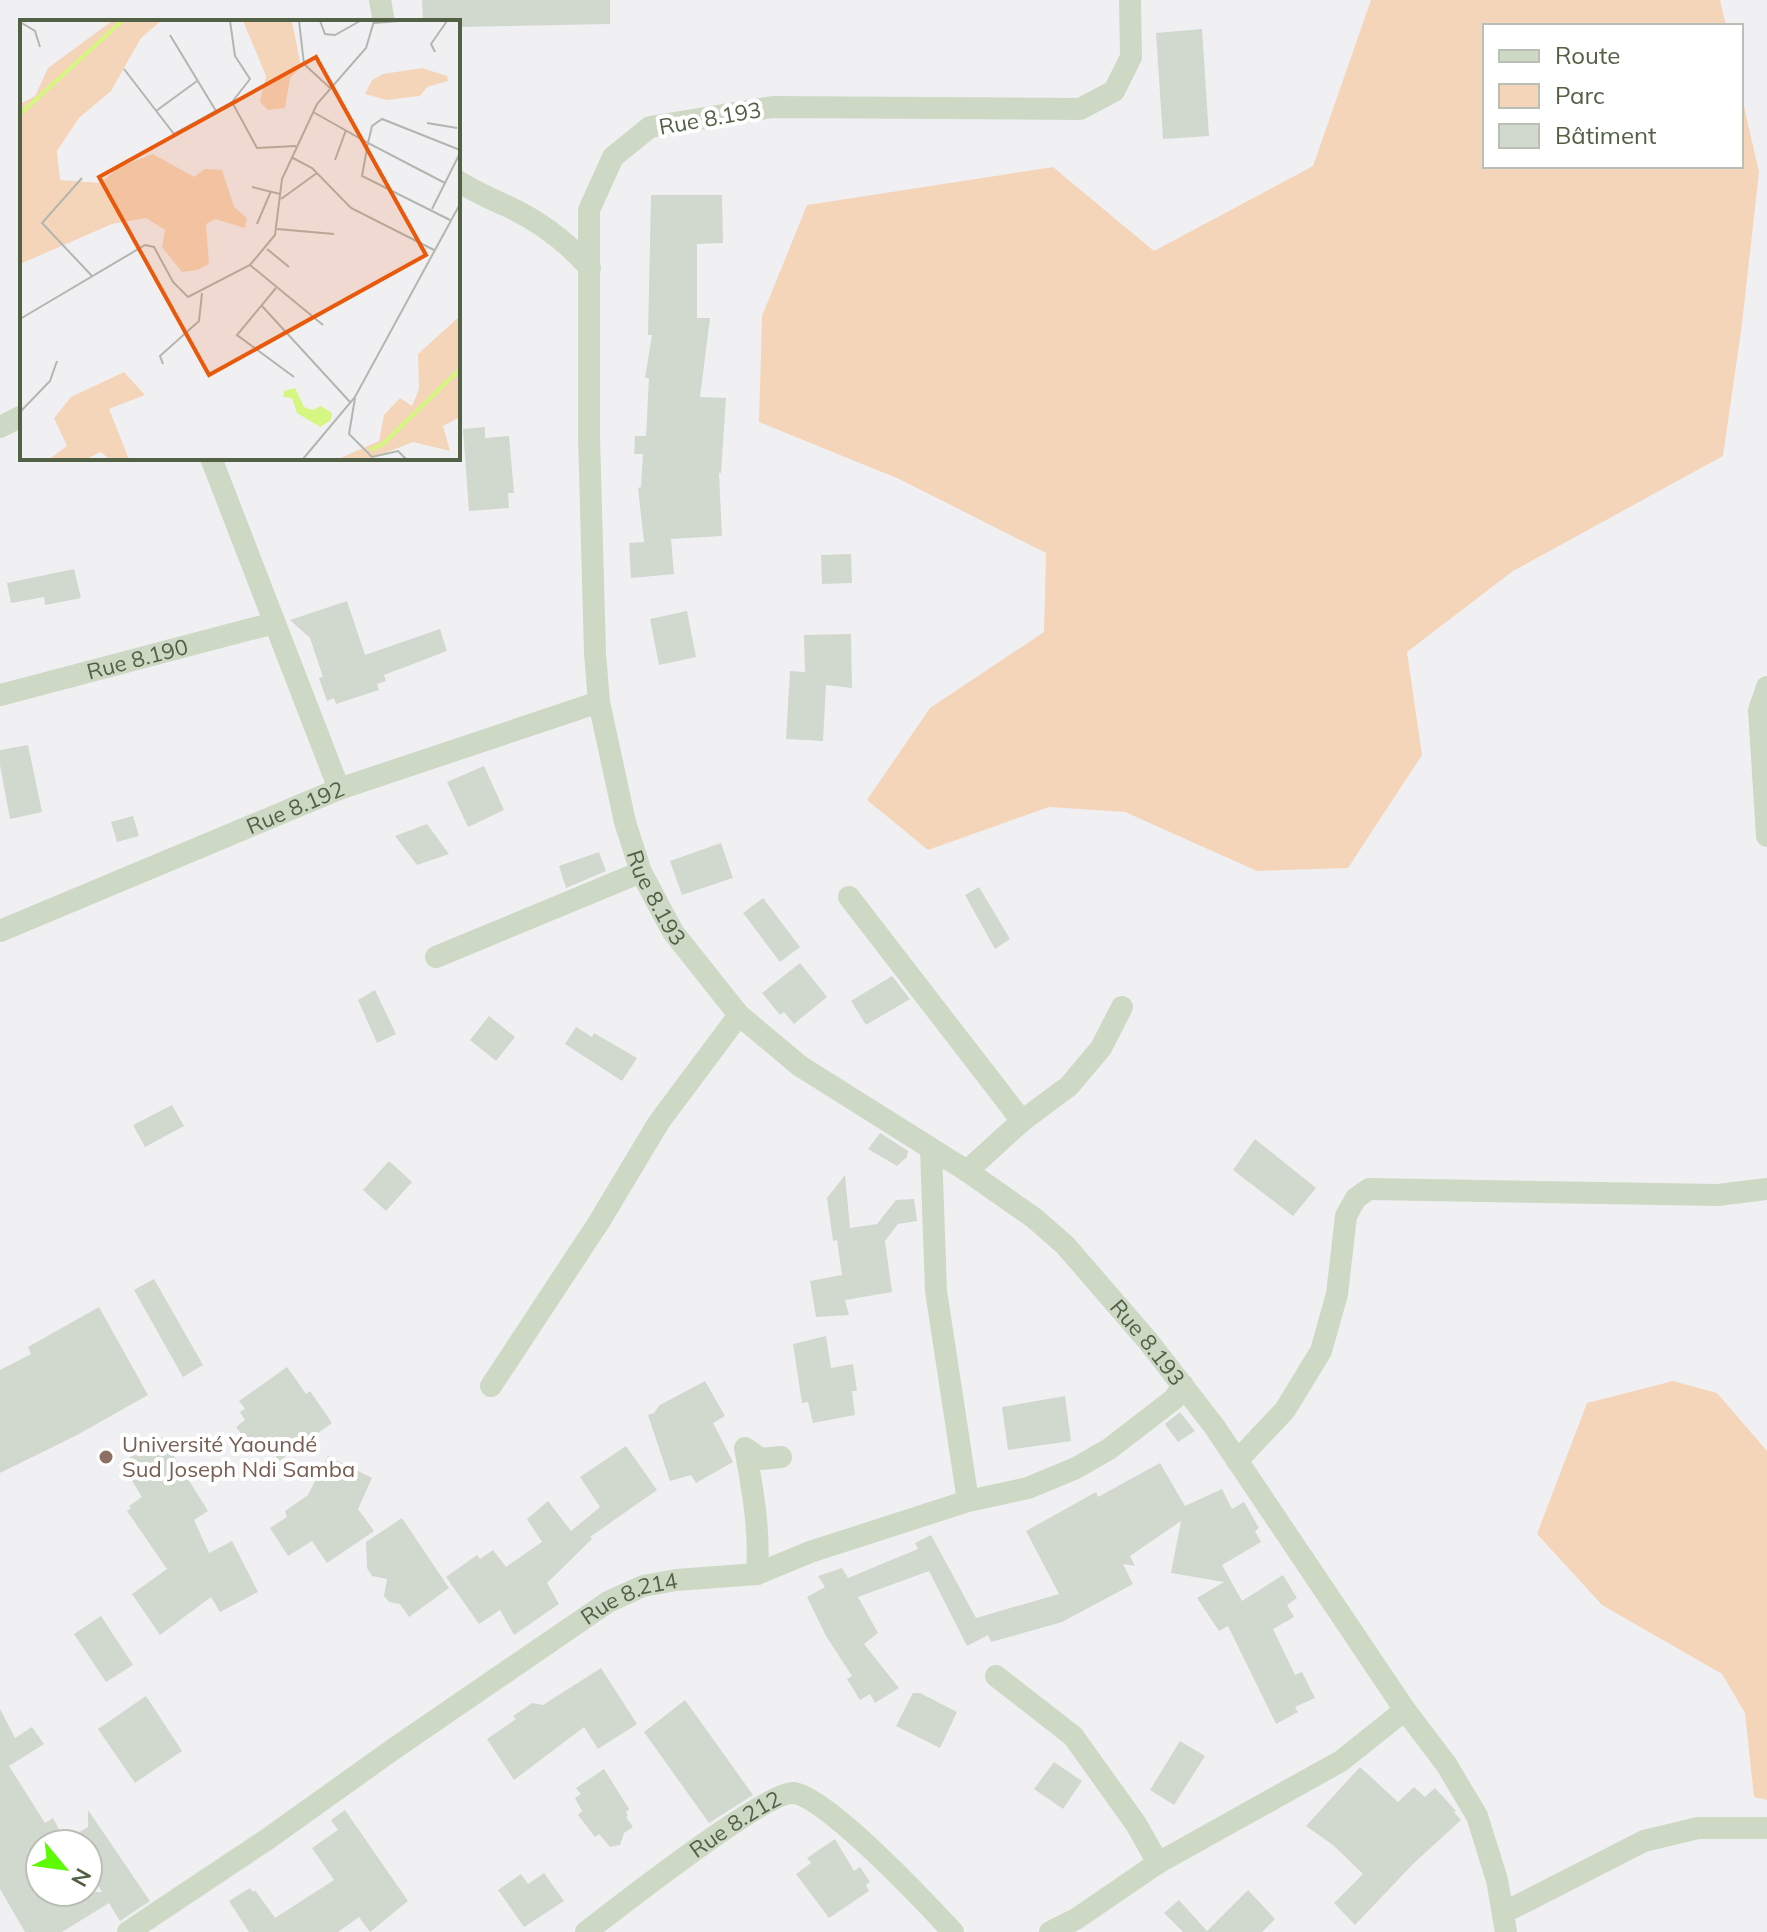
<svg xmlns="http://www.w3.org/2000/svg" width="1767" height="1932" viewBox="0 0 1767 1932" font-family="Mulish,sans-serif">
  <rect width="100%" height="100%" fill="#f0f0f3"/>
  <!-- green -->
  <path fill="#f5d5ba" d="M1371,0H1720L1726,26H1485V166H1741V93L1759,172L1742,324L1723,456L1513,571L1407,652L1422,755L1348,868L1257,871L1125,812L1049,807L928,850L867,800L930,708L1044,632L1046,553L899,479L759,422L762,316L807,205L1053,167L1154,251L1313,166Z
    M1673,1381L1717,1393L1767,1451V1800L1754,1797L1745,1713L1722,1674L1602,1605L1537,1534L1587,1403Z"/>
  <!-- building -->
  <path fill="#d1d8ce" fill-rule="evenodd" d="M422,0H610V24L458,27V22H423Z
    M1202,29L1209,136L1163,139L1156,33Z
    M651,195H722L723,243L697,244V318H710L700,397L726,398L721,473H719L722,536L671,539L674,574L631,578L629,543L644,542L638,488L641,487L643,454H634L635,436H646L649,378H645L652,335H648Z
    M485,427V438L509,436L514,493H508L509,508L469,511L463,429Z
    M851,554L852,583L822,584L821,555Z
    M74,569L81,598L45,605L44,597L11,603L7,583Z
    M347,601L365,655L440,629L447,651L384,675L386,681L377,684L379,690L336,704L334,698L327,701L319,678L323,677L310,638L290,620Z
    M687,611L696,657L659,665L650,619Z
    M851,634L852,688L826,685L823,741L786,739L790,671L805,672L804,635Z
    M28,745L42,812L10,819L0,765V750Z
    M484,766L504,810L468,827L447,782Z
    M133,816L139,836L117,842L111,822Z
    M427,824L449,854L417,865L395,836Z
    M721,843L733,878L682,895L670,861Z
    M599,852L606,871L566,888L559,866Z
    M979,887L1010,939L995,949L965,895Z
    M763,898L800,947L780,962L743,913Z
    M800,963L827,997L794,1024L784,1012L780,1015L762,993Z
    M892,976L910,999L866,1025L851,1001Z
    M375,990L396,1034L377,1043L358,1000Z
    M489,1016L515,1037L496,1061L470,1040Z
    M576,1027L592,1037L594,1033L637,1058L622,1081L565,1044Z
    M172,1105L184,1126L145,1147L133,1125Z
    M880,1133L908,1151L907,1157L897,1166L868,1149Z
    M1255,1139L1316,1188L1293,1216L1233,1170Z
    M389,1161L412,1182L386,1211L363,1190Z
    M845,1175L850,1228L877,1224L896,1200L914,1199L917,1221L898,1224L885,1241L892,1292L845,1300L849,1315L816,1317L810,1281L842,1275L837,1240L833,1241L827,1198Z
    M154,1279L203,1365L183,1377L134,1290Z
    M99,1307L148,1395L77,1435L0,1473V1370L31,1354L28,1347Z
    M826,1336L831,1368L853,1364L857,1391H852L855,1415L813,1423L808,1402L802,1403L793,1344Z
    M287,1367L306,1394L310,1391L332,1423L279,1461L267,1443L262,1446L257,1439L249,1445L236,1427L245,1420L240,1412L245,1409L239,1401Z
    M705,1381L725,1416L713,1423L733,1462L696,1483L691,1475L670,1481L648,1415L654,1413L660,1405Z
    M1065,1396L1071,1441L1008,1450L1002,1407Z
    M1180,1412L1195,1431L1178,1442L1165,1424Z
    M162,1437L208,1511L194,1520L209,1553L232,1541L258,1592L220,1612L211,1597L160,1635L132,1594L167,1569L127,1511L131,1508L129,1506L142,1497L121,1463Z
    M626,1446L657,1490L590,1537L592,1539L547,1583L559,1604L514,1635L500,1610L479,1624L446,1577L477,1555L480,1559L493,1550L506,1567L542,1542L527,1519L548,1501L571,1531L600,1507L580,1477Z
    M328,1456L372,1478L358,1509L374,1531L327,1563L312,1541L288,1556L270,1528L287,1517L285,1511L308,1495Z
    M1160,1463L1185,1506L1222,1489L1232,1509L1244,1502L1259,1528L1255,1531L1261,1542L1222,1565L1242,1601L1283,1575L1297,1598L1287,1605L1294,1617L1273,1629L1295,1675L1302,1672L1315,1698L1295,1707L1298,1712L1276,1724L1228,1626L1219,1631L1197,1598L1224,1582L1171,1573L1181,1521L1130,1556L1135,1566L1123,1564L1133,1584L1062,1622L991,1642L988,1635L967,1646L929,1571L858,1597L878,1633L864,1644L899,1688L875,1703L870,1694L860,1700L847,1679L852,1676L826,1636L807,1597L825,1587L818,1576L842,1568L848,1578L918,1549L915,1543L931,1535L976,1618L1059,1594L1026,1531L1096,1492L1098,1497Z
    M402,1518L449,1588L409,1617L400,1604L389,1602L384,1596L387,1579L372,1576L367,1568L366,1542Z
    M101,1616L133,1665L106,1682L74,1634Z
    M601,1668L637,1724L598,1749L584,1727L514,1780L487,1739L516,1719L513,1716L532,1703L543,1705Z
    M913,1693H920L957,1712L940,1748L896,1726Z
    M146,1696L182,1751L135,1783L98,1729Z
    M685,1700L753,1795L709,1823L644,1732Z
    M0,1709L15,1738L32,1727L44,1744L9,1766L45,1823L53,1818L65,1841L88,1827V1810L150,1901L120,1921L109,1903L62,1932H25L0,1889ZM40,1844H88V1868L102,1892H40Z
    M1180,1741L1205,1756L1174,1805L1150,1790Z
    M1054,1762L1082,1781L1063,1809L1034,1789Z
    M1360,1767L1398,1802L1414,1787L1425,1797L1435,1788L1456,1811L1454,1812L1461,1820L1413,1864L1355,1925L1334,1903L1363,1874L1333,1845L1306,1826Z
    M604,1769L629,1809L626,1812L628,1816L626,1817L633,1827L624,1833L620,1845L610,1847L599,1834L595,1837L578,1815L582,1811L575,1798L581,1794L576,1788Z
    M345,1810L408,1901L370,1932L359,1917L338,1932H249L229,1901L250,1888L253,1892L255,1890L275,1918L334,1880L312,1848L338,1830L331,1820Z
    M835,1839L854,1871L860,1867L870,1882L866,1885L869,1891L829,1918L796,1874L811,1863L807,1858Z
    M544,1873L564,1901L524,1927L498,1890L521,1874L528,1884Z
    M1248,1890L1275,1919L1262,1932H1183L1164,1913L1179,1900L1207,1931Z"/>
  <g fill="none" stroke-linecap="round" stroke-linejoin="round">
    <!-- minor -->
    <g stroke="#ced9c5" stroke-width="22">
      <path d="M380,0L384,22"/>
      <path id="s1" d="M1130,0L1131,57L1114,91L1080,109L772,107L650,127L613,157L589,210V436L595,653L599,702L625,822L641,872L673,932L739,1015L800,1066L967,1171L1034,1218L1065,1245L1148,1341L1214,1426L1405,1710L1446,1764L1477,1816L1497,1880L1506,1932"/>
      <path d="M458,181C475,192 491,199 509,207C541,222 567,242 590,268"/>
      <path d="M0,427L22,416"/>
      <path d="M211,458L339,789"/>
      <path d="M1767,687L1759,710L1767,836"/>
      <path id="s2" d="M0,695L274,623"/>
      <path d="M849,897L1022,1121"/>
      <path id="s3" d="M0,931L339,789L599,702"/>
      <path d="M436,957L641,872"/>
      <path d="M931,1149L936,1291L968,1501"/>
      <path d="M967,1171L1022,1121L1069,1086L1101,1048L1122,1007"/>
      <path d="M491,1386L599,1222L659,1122L739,1015"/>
      <path d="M1237,1461L1285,1410L1321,1351L1337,1294L1346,1216L1356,1198L1369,1189L1718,1195L1767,1189"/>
      <path d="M757,1574C760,1530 753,1491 745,1448L761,1459L781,1457"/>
      <path d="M996,1676L1073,1736L1136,1824L1158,1863"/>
      <path d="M1503,1913L1644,1841L1698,1828H1767"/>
      <path id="s4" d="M128,1932L269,1838L395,1748L608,1602L643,1586L676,1580L757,1574L810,1552L968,1501L1028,1488L1076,1468L1109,1449L1174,1399L1183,1385"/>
      <path id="s5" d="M586,1932C616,1909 765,1792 793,1793C824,1794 929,1906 953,1932"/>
      <path d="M1050,1932L1076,1919L1158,1863L1341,1761L1405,1710"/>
    </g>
  </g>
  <!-- markers -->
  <circle fill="#8d6e63" stroke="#fff" stroke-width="3" cx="106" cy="1457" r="8"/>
  <g text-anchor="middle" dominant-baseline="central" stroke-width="8" stroke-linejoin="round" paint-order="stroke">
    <!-- street labels -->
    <g font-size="22" fill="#526046" stroke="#fff">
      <text transform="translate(710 118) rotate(-10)">Rue 8.193</text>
      <text stroke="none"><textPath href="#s2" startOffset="142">Rue 8.190</textPath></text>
      <text stroke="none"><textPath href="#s3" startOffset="320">Rue 8.192</textPath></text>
      <text stroke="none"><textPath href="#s1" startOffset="1368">Rue 8.193</textPath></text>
      <text stroke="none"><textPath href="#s1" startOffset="2040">Rue 8.193</textPath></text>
      <text stroke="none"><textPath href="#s4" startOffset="604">Rue 8.214</textPath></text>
      <text stroke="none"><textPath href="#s5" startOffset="184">Rue 8.212</textPath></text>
    </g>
    <!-- education labels -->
    <g font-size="22" fill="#785e54" stroke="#fff" text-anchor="start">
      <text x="122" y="1444">Université Yaoundé<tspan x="122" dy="25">Sud Joseph Ndi Samba</tspan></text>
    </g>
  </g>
  <!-- overview -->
  <g transform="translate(20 20)">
    <rect width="440" height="440" fill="#f0f0f3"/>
    <path d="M92,1H141L121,18L91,71L59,98L37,131L40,160L81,163L99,147L133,134L174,157L185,149L202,150L214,187L227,198L225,208L195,199L186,204L189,244L177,250L162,252L142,227L145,210L126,198L92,204L0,244V84L15,76L28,48ZM223,1H272L281,47L270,58L265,88L248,90L240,82L246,56ZM402,48L427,56L428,61L407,67L400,76L367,80L345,74L352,60L363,54ZM440,296V397L423,406L430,431L393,422L350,439H318L359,421L364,395L380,378L392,386L399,369L398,334ZM104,352L125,375L89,389L109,439H89L81,432L66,439H29L47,426L34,398L51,377Z" fill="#f5d5ba"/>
    <path d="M275,368L284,387L293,390L301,386L312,393L311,400L300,407L277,393L272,378L263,377L264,371Z" fill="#d6f682"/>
    <path fill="none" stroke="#d6f682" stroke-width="4" d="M0,94L102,1M350,430L363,424L440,349"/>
    <path fill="none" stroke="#b1b6ae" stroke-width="2" d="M210,1L215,36L230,59L212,82M279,1L284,44L310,68M300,1L305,14L315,15L340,1M0,2L15,11L20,27M354,3L379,1M150,15L196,91M415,32L411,24L427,1M104,49L154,114L212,82L237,128L276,126M136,91L177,61M293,92L348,123L342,156L430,200M407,103L437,108M271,137L292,148L331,188L414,230M315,140L326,110M62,158L22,203L72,256M425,163L348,123L352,106L362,99L440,130M232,167L260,174M261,179L297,153M412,189L440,133M237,204L251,171M257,209L314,214M247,229L269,247M230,245L303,305M256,268L217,315L274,357M242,286L330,382M0,299L125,225L134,227L153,262L168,277L230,245L255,215L262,159L297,84L346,28L354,1M143,344L140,336L179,301L182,273M335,378L329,414L352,437L378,431L386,439M0,392L30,361L37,341M283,439L335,377L440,184"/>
    <path fill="#e8590c" fill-opacity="0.15" stroke="#e8590c" stroke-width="4" d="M296,37L406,235L189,355L79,157Z"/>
    <rect width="440" height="440" fill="none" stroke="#526046" stroke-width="4"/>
  </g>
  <!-- legend -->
  <rect x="1483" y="24" width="260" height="144" fill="#ffffff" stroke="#babfb5" stroke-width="2"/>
  <rect x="1499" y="50" width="40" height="12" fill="#ced9c5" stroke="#babfb5" stroke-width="2"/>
  <text x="1555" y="64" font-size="24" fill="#526046">Route</text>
  <rect x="1499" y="84" width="40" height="24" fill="#f5d5ba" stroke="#babfb5" stroke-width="2"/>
  <text x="1555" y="104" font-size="24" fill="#526046">Parc</text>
  <rect x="1499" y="124" width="40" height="24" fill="#d1d8ce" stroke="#babfb5" stroke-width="2"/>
  <text x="1555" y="144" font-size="24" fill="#526046">Bâtiment</text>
  <!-- north arrow -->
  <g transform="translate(64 1868) rotate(119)"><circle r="38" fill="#ffffff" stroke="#babfb5" stroke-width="2"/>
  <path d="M0-6L14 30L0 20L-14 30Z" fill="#5ef904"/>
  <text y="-12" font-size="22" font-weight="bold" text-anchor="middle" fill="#526046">N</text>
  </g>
</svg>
